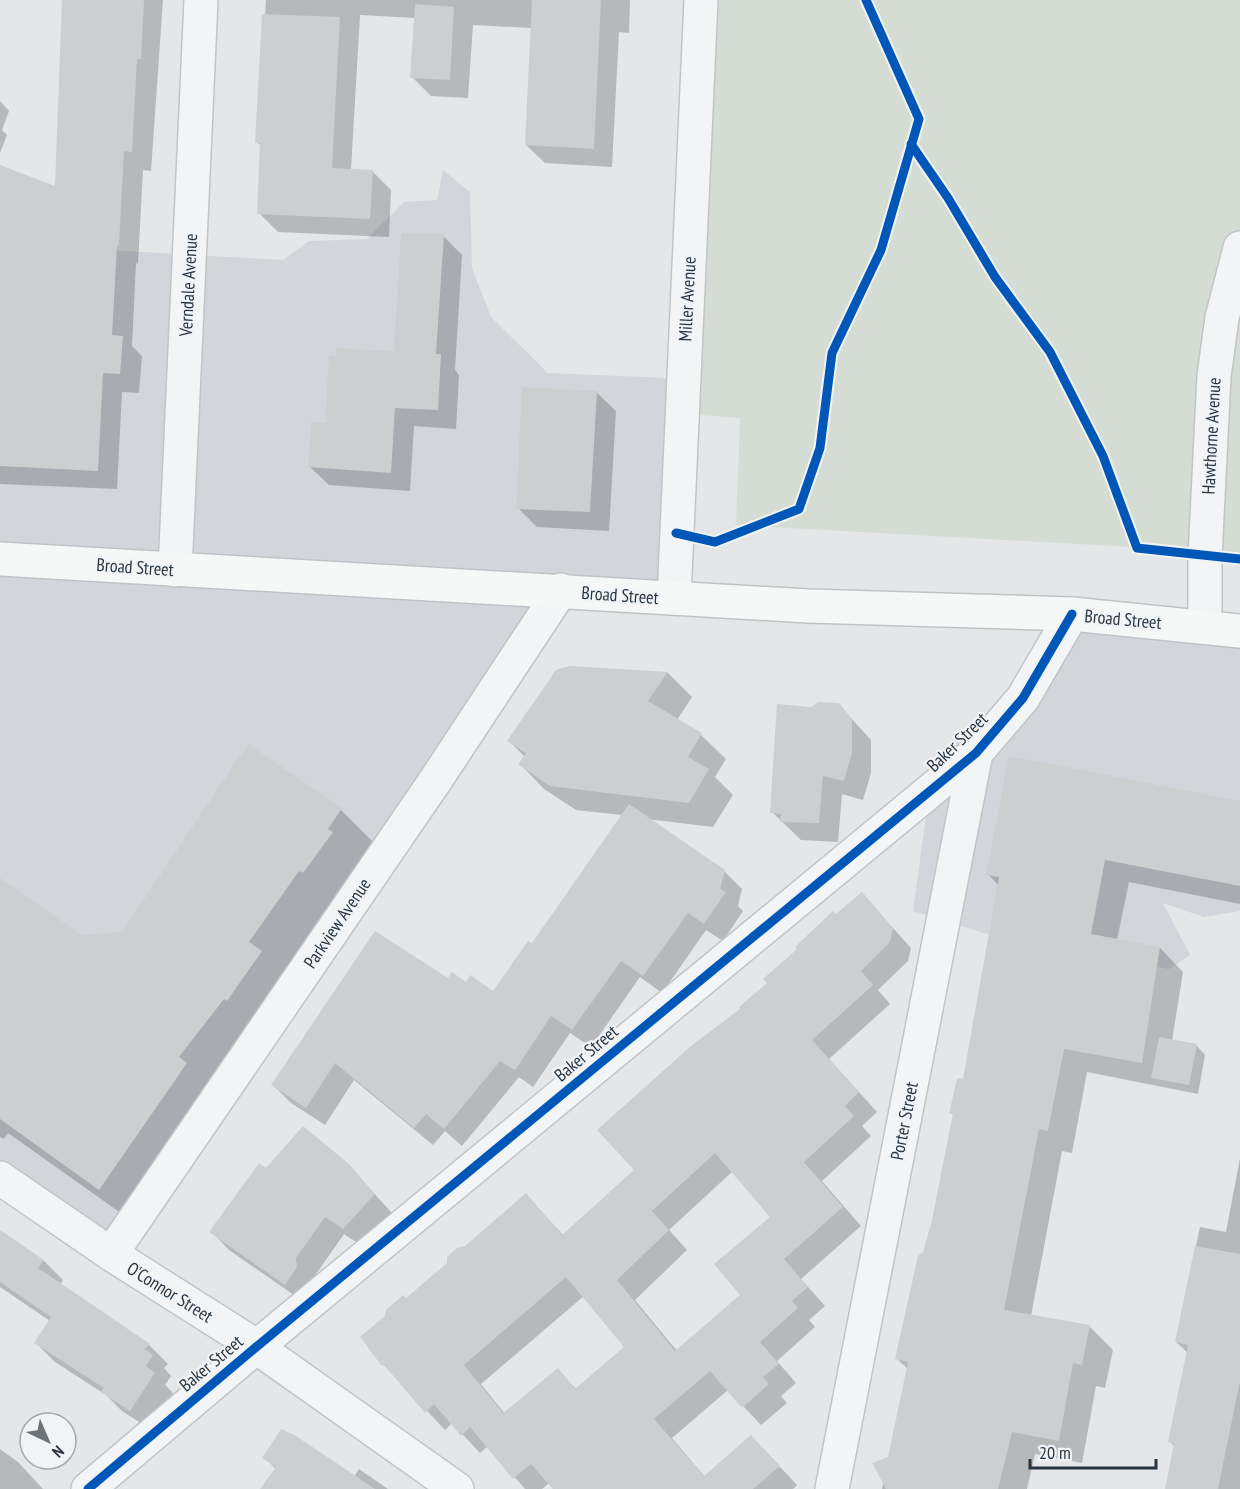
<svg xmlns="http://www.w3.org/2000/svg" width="1240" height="1489" viewBox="0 0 1240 1489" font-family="'PT Sans Narrow',sans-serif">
  <rect width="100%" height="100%" fill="#e4e6e8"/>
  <!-- built -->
  <path fill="#d2d6db" d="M443,170L470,192L472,268L491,317L548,373L668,378L658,590L542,593L112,1244L0,1182V207L57,247L283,260L309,241L367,239L404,202L437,200Z
    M1089,622L1240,623V911L1204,917L1163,903L1190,955L1169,969L1016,943L913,911L932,772L939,757L1082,633Z"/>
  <!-- green -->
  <path fill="#d5dcd4" d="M685,0H1240V553L736,525L740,418L675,413Z"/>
  <!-- shadow -->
  <path fill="#0003" fill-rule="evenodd" d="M66,0H163L151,171L143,170L138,264L136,263L132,346L142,356L139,393L122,392L117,489L0,484V167L57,188Z
    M266,0H630L629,33L619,32L612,167L545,163L526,145L532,28L473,25L468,98L431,96L412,77L415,18L360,15L351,170L372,171L391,190L389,237L278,232L259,213L262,147L257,142Z
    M0,101L9,111L2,130L7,135L0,153Z
    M443,236L462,255L455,370L459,375L456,429L414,426L410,491L329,485L309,466L327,424L395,353Z
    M596,392L616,411L609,531L537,527L518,508Z
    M569,667L668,673L692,697L677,720L701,735L726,759L715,777L733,795L713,827L647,819L724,871L742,889L738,906L743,911L723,941L706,930L662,993L640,977L591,1047L570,1033L533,1087L519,1077L462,1146L445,1131L433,1145L354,1080L325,1125L291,1103L273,1085L448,981L494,993L532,945L622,815L576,810L544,789L520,764L525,757L509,741Z
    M839,705L871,740V773L863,800L842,794L838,842L801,840L772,812L812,709Z
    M1240,803V904L1129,882L1117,940L1160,948L1183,972L1172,1041L1196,1045L1205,1055L1198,1094L1087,1072L1072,1153L1062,1151L1031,1316L1089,1326L1113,1350L1105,1388L1096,1386L1082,1463L1035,1454L1027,1489H882L908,1369L897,1359L933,1220L954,1116L951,1113L964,1081L999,886L988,874Z
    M341,810L373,842L283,974L294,985L132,1221L8,1133L4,1139L0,1137V880L82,937L122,934Z
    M862,894L911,948L908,961L878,990L890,1004L829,1059L877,1112L862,1126L871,1136L822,1181L861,1226L801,1279L825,1306L809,1320L815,1327L777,1361L796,1383L781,1396L787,1403L761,1425L728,1390L672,1438L705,1477L770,1456L797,1485L793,1489H555L549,1483L542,1489H525L488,1446L480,1453L452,1423L445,1430L383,1364L406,1300L526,1195L564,1236L636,1171L742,1009L836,916ZM733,1171L773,1217L742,1295L677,1351L635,1300L687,1250L669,1230ZM584,1296L627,1347L576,1389L558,1370L505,1414L481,1384Z
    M1240,1158V1489H1167L1175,1447L1170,1442L1188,1353L1176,1342L1200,1227L1226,1232Z
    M348,1165L392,1213L362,1246L344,1234L314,1277L315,1286L304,1302L229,1250L211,1231L267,1170Z
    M0,1231L44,1261L63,1280L60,1285L149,1345L168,1364L164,1368L171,1376L165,1385L173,1393L150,1429L122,1411L106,1395L55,1362L36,1343L50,1321L0,1287Z
    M0,1449L18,1462L43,1489H0Z
    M264,1457L354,1477L359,1469L388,1489H262L276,1469Z"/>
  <!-- building -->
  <path fill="#ccced0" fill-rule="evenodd" d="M62,0H144L141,59H137L132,152L124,151L119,245H117L112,335L123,336L120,374L103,373L98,471L0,466V165L55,186Z
    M532,0H601L594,149L525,145Z
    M415,4L454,7L450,80L410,78Z
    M262,14L340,17L332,168L373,170L370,219L257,214L260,143H255Z
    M401,233L444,234L436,354H441L438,410L395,408L391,473L308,467L311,422L325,423L329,355L336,356V348L394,351Z
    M522,387L597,391L590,512L516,509Z
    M569,666L668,672L648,701L702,733L688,757L709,769L689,803L550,786L518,764L526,753L507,741L556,670Z
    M818,702L839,703L852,719V753L844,781L823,776L819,823L780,822L781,814L770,813L777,704L811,707Z
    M248,744L342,808L328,829L333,832L303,873L299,871L249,942L262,951L227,1001L224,999L179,1057L187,1063L99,1190L0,1119V878L82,935L122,932Z
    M1009,756L1240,801V886L1105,860L1091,934L1160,947L1142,1063L1064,1049L1048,1131L1039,1129L1004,1310L1090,1325L1082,1365L1073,1363L1059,1441L1012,1432L998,1489H886L872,1463L888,1457L908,1362L895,1359L918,1256L923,1252L932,1220L953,1114H949L957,1078L963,1079L999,877L986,875Z
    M629,804L725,870L720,889L726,892L704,924L688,913L643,976L621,961L572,1030L551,1016L515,1070L500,1061L444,1129L426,1114L414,1128L335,1063L306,1108L271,1085L375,931L448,978L452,972L466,982L470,975L493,991L528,941L532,943Z
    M862,892L893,928L890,942L861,971L873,985L812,1040L859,1092L845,1106L854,1116L804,1162L843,1207L784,1259L808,1287L792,1301L798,1308L760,1342L779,1364L763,1377L769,1384L742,1408L710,1371L654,1419L704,1476L751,1435L780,1466L753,1489H553L531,1464L513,1479L470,1427L461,1436L434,1404L425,1413L385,1366L381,1365L360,1337L385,1316L386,1310L403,1295L406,1298L447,1263V1257L457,1248L465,1246L526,1193L562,1235L634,1170L597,1130L691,1046L740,1009L739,1007L767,983L763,979L796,950V946L833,911L836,914ZM715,1153L770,1217L714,1264L740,1295L675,1351L617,1280L669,1230L652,1211ZM566,1277L624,1347L575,1389L558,1368L503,1413L464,1365Z
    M1159,1037L1197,1044L1189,1085L1151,1078Z
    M303,1126L349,1164L375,1194L343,1229L325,1217L296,1258L297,1267L285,1285L209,1232L259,1163L266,1168Z
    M0,1230L44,1260L38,1268L150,1344L144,1349L153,1355L146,1366L155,1373L130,1411L101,1392L104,1388L34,1343L51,1317L0,1282Z
    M1195,1246L1240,1254V1381L1218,1489H1165L1174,1444L1168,1442L1188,1345L1175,1342Z
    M281,1429L296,1436L375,1489H260L276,1467L262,1458Z"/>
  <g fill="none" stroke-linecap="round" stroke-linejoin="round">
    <!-- minor casing -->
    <g stroke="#c2c4c6" stroke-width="36">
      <path id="minor" d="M175,570L201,0
        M674,598L701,0
        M1205,626V557L1214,376L1222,318L1240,248
        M0,1178L111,1254L245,1339L457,1489
        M111,1254L435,781L561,590
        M88,1489L255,1348L976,753L1023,698L1072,614
        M832,1489L976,753"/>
    </g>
    <!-- major casing -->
    <g stroke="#c0c3c6" stroke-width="36">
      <path id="major" d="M0,559L808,606L1072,614L1240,631"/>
    </g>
    <!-- minor -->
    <use href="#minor" stroke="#f2f4f5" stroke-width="33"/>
    <!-- major -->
    <use href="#major" stroke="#f6f7f7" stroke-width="33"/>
    <!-- cycleway casing -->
    <g stroke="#f1f4f7" stroke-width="13">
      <path id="cycleway" d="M911,144L948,198L995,277L1050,352L1103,456L1137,548L1240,559
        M676,533L715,542L799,509L820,448L832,353L881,250L919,119L866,0
        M88,1489L255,1348L976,753L1023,698L1072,614"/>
    </g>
    <!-- cycleway -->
    <use href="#cycleway" stroke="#0057b8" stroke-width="9"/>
  </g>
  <g text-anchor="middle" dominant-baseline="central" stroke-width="4.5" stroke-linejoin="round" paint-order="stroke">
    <!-- street labels -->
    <g font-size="18" fill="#2a3541" stroke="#f1f4f7">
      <text transform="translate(188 285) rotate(-87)">Verndale Avenue</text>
      <text transform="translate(687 299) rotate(-87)">Miller Avenue</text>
      <text transform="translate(1211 436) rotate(-87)">Hawthorne Avenue</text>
      <text transform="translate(135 567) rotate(4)">Broad Street</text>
      <text transform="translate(620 595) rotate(4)">Broad Street</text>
      <text transform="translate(1123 619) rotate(5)">Broad Street</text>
      <text transform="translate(957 742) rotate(-44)">Baker Street</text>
      <text transform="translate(337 923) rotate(-56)">Parkview Avenue</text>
      <text transform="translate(586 1053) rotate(-40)">Baker Street</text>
      <text transform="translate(904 1121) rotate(-79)">Porter Street</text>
      <text transform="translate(170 1292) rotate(32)">O'Connor Street</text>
      <text transform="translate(211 1363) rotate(-40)">Baker Street</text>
    </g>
  </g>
  <!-- north arrow -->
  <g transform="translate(48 1441) rotate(136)"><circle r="28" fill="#f1f4f7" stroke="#a1a8ae" stroke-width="1.5"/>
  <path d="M0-4.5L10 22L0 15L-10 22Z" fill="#6b737b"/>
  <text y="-9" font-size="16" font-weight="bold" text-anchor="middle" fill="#2a3541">N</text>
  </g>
  <!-- scale -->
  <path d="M1030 1459v9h126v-9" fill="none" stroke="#2a3541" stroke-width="3"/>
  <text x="1039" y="1459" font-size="18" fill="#2a3541" stroke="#f1f4f7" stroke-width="4.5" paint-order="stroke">20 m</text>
</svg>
